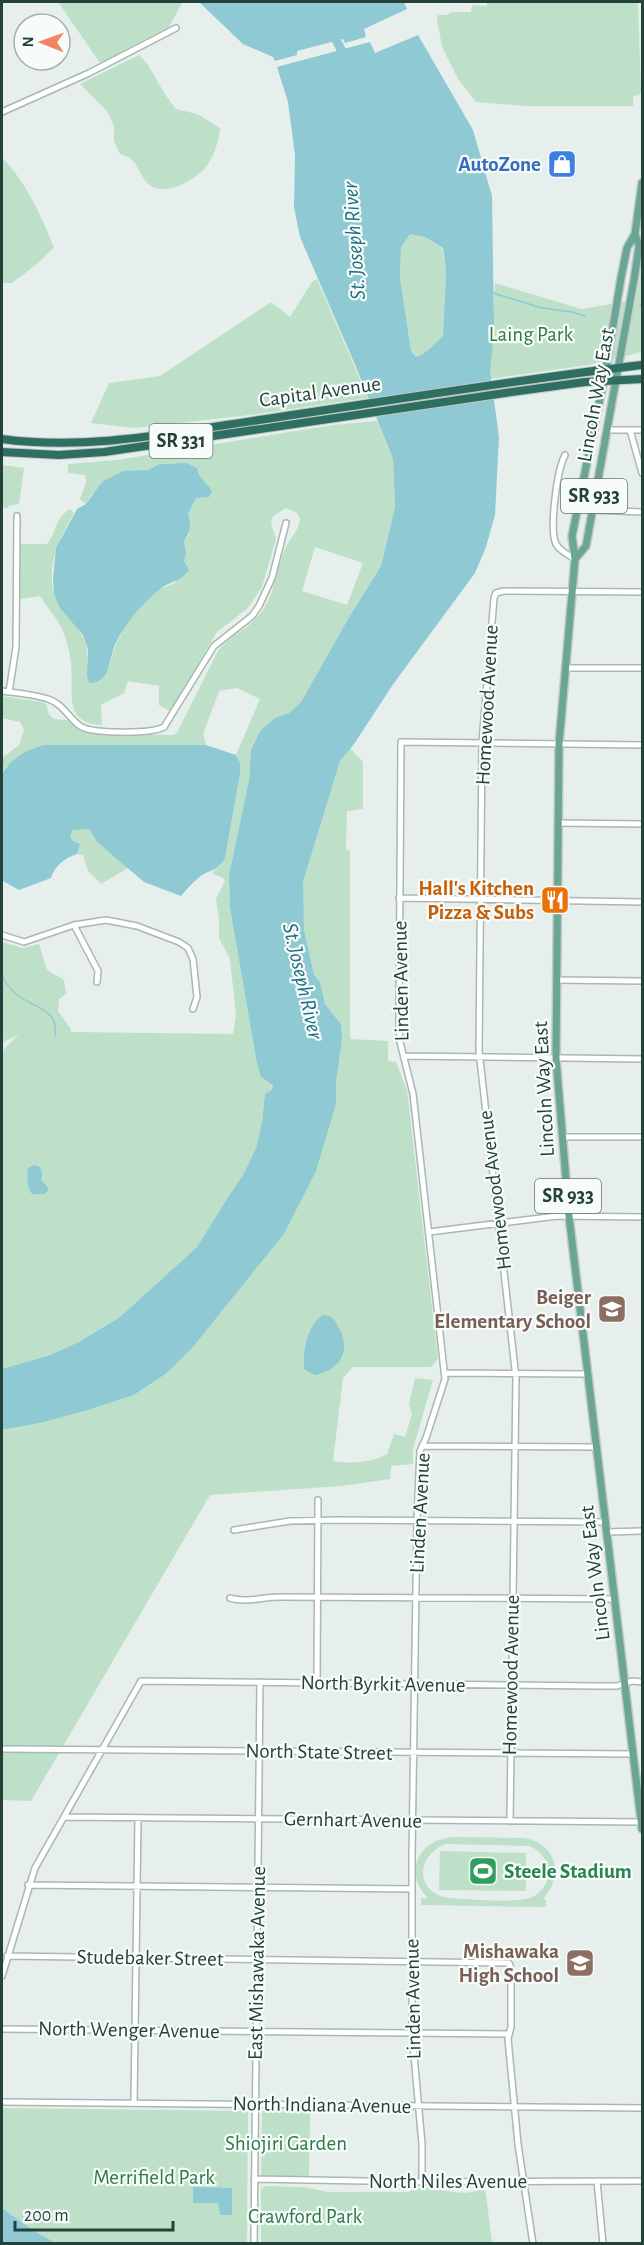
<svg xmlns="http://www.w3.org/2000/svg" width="644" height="2245" viewBox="0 0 644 2245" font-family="'Alegreya Sans',sans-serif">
  <rect width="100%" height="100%" fill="#e6efeb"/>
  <!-- green -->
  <path fill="#bfe0c8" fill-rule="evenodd" d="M58,2H181L182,3L169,27L100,63Z
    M487,2H638L641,92L639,95L633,96V106H525L476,102L458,79L442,47L437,19L438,15H446L452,12H471L472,5L487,6Z
    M139,55L148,65L166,96L176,109L197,114L220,128C219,141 214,156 206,167C196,179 171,193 156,188C142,184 141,169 132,160C129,157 124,155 120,154L114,141V126L107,111L80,84Z
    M2,158C26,181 41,216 54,247L37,264L12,283H2Z
    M410,234L425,237L442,248L446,273L443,336C435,343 426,354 416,357L411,351L400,277L401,247Z
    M642,265V352L588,365L489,379L495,283L581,309L636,300Z
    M317,279L368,398L250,415L135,428L91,423L109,383L160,376L271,302L290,317L312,282Z
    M377,421L393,459L395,507L381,566L348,619L301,702L289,713L275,718L251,750L249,780L229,875L230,908L257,1064L261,1077L274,1085L272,1090L265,1094L262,1122L256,1148L243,1175L228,1197L197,1247L120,1317L79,1342L50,1355L2,1369V1051L19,1034L2,1043V942L23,948L39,944L47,970L64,980L66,994L59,999L58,1011L71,1029V1032L233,1034L236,1014L230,959L219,938V919L216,899L225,881L223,878L212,873L219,867L225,858L240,774V763L236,755L260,699L237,688L219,691L203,734L206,745H44L6,767L2,773V758L19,745L24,730L20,722L2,718V696L42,702L46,704L49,714L54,719L67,720L82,731L93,734L174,735L178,731L218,651C229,636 247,630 259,615C275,597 275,572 284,551C289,538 299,532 300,518L297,513L286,508L273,516L271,523L276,539L262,587L248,608L217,632L170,711L159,705V686L128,681L124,693L101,705L102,725C62,724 74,690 71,664C70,654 68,645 65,636C60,621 48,609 40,596L20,599V544H47C59,529 52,522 70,509L74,513C61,536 46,565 54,593C55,598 60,604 64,608C83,638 90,638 87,676L110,665C114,636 145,591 175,583L186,553L184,541L189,535L188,514L196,498L209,497V486L201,479L198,469L173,463L159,464L148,470L136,471L92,494L86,504L80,499L86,483L85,475L68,473V464L117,460L333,425ZM315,547L363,563L347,605L302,591Z
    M2,465L24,468L19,504L9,506L6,509L2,505Z
    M350,748L363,762V809L347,811L346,849L350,851V1039L388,1041V1061L396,1062L407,1090L438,1359L431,1367H353L343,1378L333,1461C352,1464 370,1463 387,1454L394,1434L405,1437L412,1414L409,1404L415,1378L433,1380L413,1449V1464L391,1466L390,1479L341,1486L210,1495L31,1801L2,1800V1430L40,1423L85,1411L134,1395L167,1373L193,1347L284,1234L336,1105V1083L342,1039L341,1024L325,1004L320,982L314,975L304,929L303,904V882L340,761Z
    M84,828L89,829L97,842L128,868L101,884L88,871L83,855L77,854L80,844L72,840L69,835L73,830Z
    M453,1837L523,1838C556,1842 565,1876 543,1899L546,1900V1907L421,1905V1898H428C402,1873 419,1839 453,1837ZM446,1844L530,1846C540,1851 548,1859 548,1871C549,1882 542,1893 532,1897C517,1904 467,1899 449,1898C415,1893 415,1855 446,1844Z
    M440,1851L526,1853V1891L439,1890Z
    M2,2108L248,2111L247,2243H56L34,2231L2,2208Z
    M262,2111L310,2112L309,2176H263L261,2174Z
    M265,2186L304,2187L328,2192H408C430,2179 459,2203 485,2187L492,2243H261V2189Z"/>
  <!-- water -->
  <path fill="#8ec9d4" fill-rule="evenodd" d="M199,2H404L407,9L364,29L366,37L345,43L343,39L297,51V55L275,61L273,57L243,44Z
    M418,35L473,130L492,196L494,331L490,371L499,437L495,515L486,547L475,573L394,683L354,744L340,761L303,882L304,929L314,975L320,982L325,1004L341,1024L342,1039L336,1083V1104L316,1171L284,1234L193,1347L167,1373L134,1395L85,1411L40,1423L2,1430V1369L50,1355L79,1342L120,1317L197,1247L228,1197L243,1175L256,1148L262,1122L265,1094L272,1090L273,1085L261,1077L257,1064L230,908L229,875L249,780L251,750L261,730L275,718L289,713L301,702L348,619L381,566L395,507L393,459L356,367L300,237L294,207L295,155L288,102L277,67L370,42L375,53ZM410,234L425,237L443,248L446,273L443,336C435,343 426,354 416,357L411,351L400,277L401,247Z
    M187,463L198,469C199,480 207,482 212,491L209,497L196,498L188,514C191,525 191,531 184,541L186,553L184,561L189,570C179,583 172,580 162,588C147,599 134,613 124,629C119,636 114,645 112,654C108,668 107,683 89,683L87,676L88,650L83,635L60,608L54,594L53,579L56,548L77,509L86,504L102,482L123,471L148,470L159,464Z
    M44,745H206L236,755L240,763V774L225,858C216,872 215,868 202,875C195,880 187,889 181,896L144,882L97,842L89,829L73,830L70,835L72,840L80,844L77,854C65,858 55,865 51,878L19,890L3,881L2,775C10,758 27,750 44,745Z
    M34,1165L40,1167L42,1173L41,1180L49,1189L45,1194H32C27,1187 27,1177 28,1168Z
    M323,1315C334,1316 335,1321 340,1330C351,1352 339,1371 314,1375L304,1369C303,1351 307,1325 323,1315Z
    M193,2187L232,2188V2215H220L218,2203H193Z
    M2,2208L34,2231L56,2243H2Z"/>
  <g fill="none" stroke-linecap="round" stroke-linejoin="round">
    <!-- stream -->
    <path stroke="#8ec9d4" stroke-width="1.5" d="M493,293L542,308L572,312L585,316
      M640,305L642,304
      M2,976C6,983 11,990 17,995C32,1007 60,1009 55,1036"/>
    <!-- river -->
    <path stroke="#8ec9d4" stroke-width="9" d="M332,32L346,59"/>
    <!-- minor casing -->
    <g stroke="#a8b8b2" stroke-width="8">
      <path id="minor" d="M2,112L89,73L176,28
        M606,430H642
        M630,430L642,473
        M565,455C557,470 549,529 556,544C560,551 568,555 575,559
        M592,510L642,512
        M565,668H642
        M2,691C16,693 34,694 48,699C62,703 69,718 80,726C92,734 151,734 164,727L214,646L252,616L259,606L272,578L286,523
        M9,692L16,647L17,516
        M558,823L642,824
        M399,898L642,902
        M74,925L98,971L97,982
        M2,935L24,942L74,925L106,920L137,926L179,942L188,948L193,959L197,997L193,1009
        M556,980L642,981
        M404,1056L642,1059
        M562,1137H642
        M429,1232L557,1216L642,1217
        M445,1373L588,1374
        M422,1446L597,1447
        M234,1530L290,1521L338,1520L606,1522
        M607,1532L642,1531
        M230,1598C246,1603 263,1597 280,1597L615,1599
        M317,1683L318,1500
        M4,1749L634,1754
        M64,1817L642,1822
        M510,1821L516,1378L479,1051L482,743L494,598L496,593L504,591L642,592
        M28,1885L412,1889
        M7,1956L509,1963L511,1968V2027L508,2039L518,2144L533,2244
        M2,1976L35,1868L141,1681L596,1686H617L632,1681L642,1682
        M2,2029L509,2034
        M2,2102L642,2108
        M134,2103L138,1818
        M254,2179L422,2182L642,2181
        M597,2181L603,2244
        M422,2182V2144L412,2033V1856L417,1520L420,1451L426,1438L445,1379L413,1094L400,1042L399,1022L401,742L642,745
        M254,2244L260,1682"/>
    </g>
    <!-- major casing -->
    <g stroke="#c2cac8" stroke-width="10">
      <path id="major" d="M642,183L635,234L627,248L621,278L606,369L572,536L575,559L559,744L556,1058L569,1216L642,1829
        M575,559L586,546L634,280L639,246L635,234"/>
    </g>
    <!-- highway casing -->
    <g stroke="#c2cac8" stroke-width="10">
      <path id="highway" d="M2,439C87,451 175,432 259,420C387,401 514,380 642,365
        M2,452L59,455L104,452L505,393L585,382L642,379"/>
    </g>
    <!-- minor -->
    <use href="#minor" stroke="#fff" stroke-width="5"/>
    <!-- major -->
    <use href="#major" stroke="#6aa596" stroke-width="7"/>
    <!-- highway -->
    <use href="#highway" stroke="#2f6f62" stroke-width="8"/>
  </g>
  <!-- icons -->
  <defs>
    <g id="shop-square" transform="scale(1.5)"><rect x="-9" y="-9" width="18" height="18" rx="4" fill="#3f7fe0" stroke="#f7fbf9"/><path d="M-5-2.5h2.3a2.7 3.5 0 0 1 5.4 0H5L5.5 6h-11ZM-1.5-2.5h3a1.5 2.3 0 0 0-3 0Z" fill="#fff"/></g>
    <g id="restaurant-square" transform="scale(1.5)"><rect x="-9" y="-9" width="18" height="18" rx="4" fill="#e8710a" stroke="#f7fbf9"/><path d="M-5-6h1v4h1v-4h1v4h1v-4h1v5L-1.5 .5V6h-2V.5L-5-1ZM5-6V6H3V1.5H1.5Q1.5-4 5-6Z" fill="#fff"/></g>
    <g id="school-square" transform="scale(1.5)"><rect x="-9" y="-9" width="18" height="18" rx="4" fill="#8d6e63" stroke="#f7fbf9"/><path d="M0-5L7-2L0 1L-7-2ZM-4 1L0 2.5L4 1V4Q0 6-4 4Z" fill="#fff"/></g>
    <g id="stadium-square" transform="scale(1.5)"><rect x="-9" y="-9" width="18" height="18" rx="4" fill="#2e9e5b" stroke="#f7fbf9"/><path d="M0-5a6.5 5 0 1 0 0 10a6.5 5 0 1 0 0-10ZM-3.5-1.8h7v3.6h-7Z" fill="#fff"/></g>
  </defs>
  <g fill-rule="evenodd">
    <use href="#shop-square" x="562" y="164"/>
    <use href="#restaurant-square" x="555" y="900"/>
    <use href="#school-square" x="612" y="1309"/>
    <use href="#stadium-square" x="483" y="1871"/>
    <use href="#school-square" x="580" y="1963"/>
  </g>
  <g text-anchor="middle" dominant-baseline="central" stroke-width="4.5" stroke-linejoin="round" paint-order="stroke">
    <!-- shield labels -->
    <g fill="#f7fbf9" stroke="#637a73" stroke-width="1.5">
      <rect x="149.5" y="424" width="63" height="34" rx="4.5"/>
      <rect x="561" y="479" width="66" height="34" rx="4.5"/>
      <rect x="535" y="1179" width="66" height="34" rx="4.5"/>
    </g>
    <g font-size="20" font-weight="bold" fill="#24423a">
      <text x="181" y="441">SR 331</text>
      <text x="594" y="496">SR 933</text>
      <text x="568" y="1196">SR 933</text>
    </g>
    <!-- shop labels -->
    <g font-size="21" font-weight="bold" fill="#366cbe" stroke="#f7fbf9" text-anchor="end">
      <text x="541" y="164">AutoZone</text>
    </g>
    <!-- park labels -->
    <g font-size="21" fill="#2d7a4b" stroke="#f7fbf9">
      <text x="531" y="334">Laing Park</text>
      <text x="286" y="2143">Shiojiri Garden</text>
      <text x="154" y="2177">Merrifield Park</text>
      <text x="305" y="2216">Crawford Park</text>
    </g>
    <!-- street labels -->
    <g font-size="21" fill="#24423a" stroke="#f7fbf9">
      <text transform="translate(320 392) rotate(-8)">Capital Avenue</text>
      <text transform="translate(596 395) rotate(-80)">Lincoln Way East</text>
      <text transform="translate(487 705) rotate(-87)">Homewood Avenue</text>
      <text transform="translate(401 981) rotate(-91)">Linden Avenue</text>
      <text transform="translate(544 1089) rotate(-93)">Lincoln Way East</text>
      <text transform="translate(495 1190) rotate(-97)">Homewood Avenue</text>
      <text transform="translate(420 1513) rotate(-87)">Linden Avenue</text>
      <text transform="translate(595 1573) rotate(-97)">Lincoln Way East</text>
      <text transform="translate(511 1675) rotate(-89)">Homewood Avenue</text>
      <text transform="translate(383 1684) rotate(1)">North Byrkit Avenue</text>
      <text transform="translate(319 1752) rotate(1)">North State Street</text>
      <text transform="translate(353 1820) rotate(1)">Gernhart Avenue</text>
      <text transform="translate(150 1958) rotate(1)">Studebaker Street</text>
      <text transform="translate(257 1963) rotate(-89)">East Mishawaka Avenue</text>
      <text transform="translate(413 1999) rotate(-91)">Linden Avenue</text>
      <text transform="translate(129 2030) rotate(1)">North Wenger Avenue</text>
      <text transform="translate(322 2105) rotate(1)">North Indiana Avenue</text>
      <text x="448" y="2181">North Niles Avenue</text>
    </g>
    <!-- food labels -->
    <g font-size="21" font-weight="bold" fill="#c56008" stroke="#f7fbf9" text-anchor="end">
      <text x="534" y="888">Hall's Kitchen<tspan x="534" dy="24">Pizza &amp; Subs</tspan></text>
    </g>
    <!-- education labels -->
    <g font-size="21" font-weight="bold" fill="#785e54" stroke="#f7fbf9" text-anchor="end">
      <text x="591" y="1297">Beiger<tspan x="591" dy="24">Elementary School</tspan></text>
      <text x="559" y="1951">Mishawaka<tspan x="559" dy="24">High School</tspan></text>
    </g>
    <!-- leisure labels -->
    <g font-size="21" font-weight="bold" fill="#27864d" stroke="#f7fbf9" text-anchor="start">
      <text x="504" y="1871">Steele Stadium</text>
    </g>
    <!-- water labels -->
    <g font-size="22" font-style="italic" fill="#1c6f80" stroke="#f7fbf9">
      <text transform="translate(354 241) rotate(-94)">St. Joseph River</text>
      <text transform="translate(303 981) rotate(77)">St. Joseph River</text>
    </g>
  </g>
  <!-- border -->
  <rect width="644" height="2245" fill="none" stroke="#24423a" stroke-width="6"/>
  <!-- north arrow -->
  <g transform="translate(42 42) rotate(271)"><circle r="28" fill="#f7fbf9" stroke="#a3b1ad" stroke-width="1.5"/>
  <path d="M0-4.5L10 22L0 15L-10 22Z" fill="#f4845f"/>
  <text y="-9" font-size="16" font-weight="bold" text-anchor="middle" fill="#24423a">N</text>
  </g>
  <!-- scale -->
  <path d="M15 2221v9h158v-9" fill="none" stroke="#24423a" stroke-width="3"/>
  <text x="24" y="2221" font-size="18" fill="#24423a" stroke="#f7fbf9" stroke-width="4.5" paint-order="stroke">200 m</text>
</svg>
